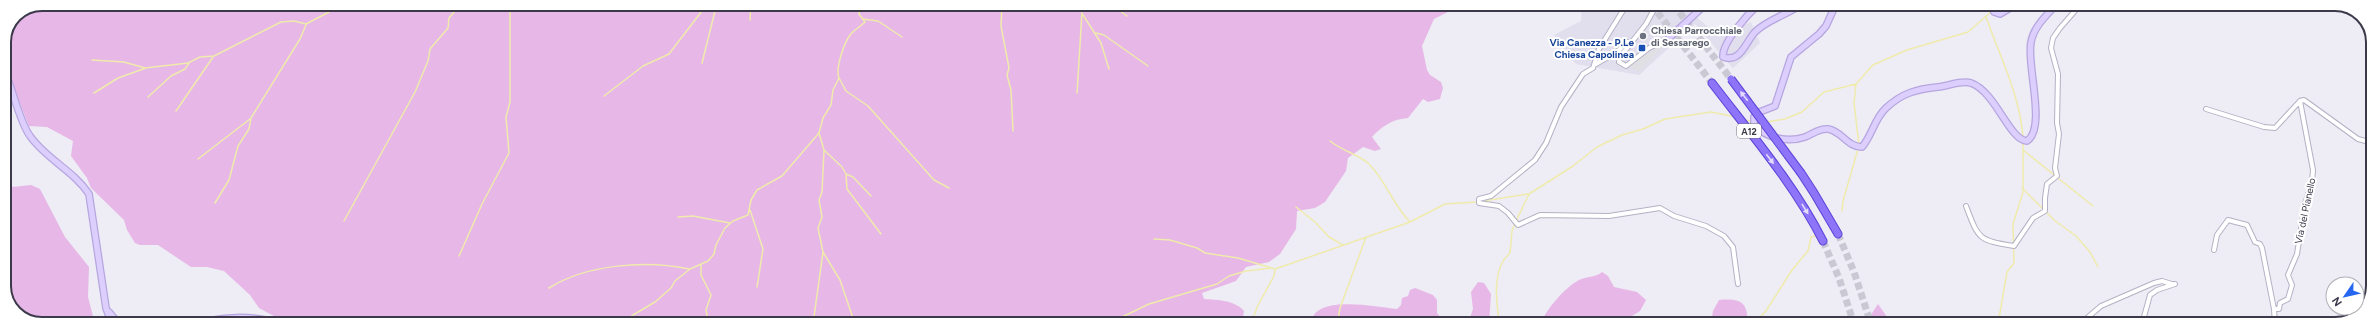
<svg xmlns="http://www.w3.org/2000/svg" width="2377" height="328" viewBox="0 0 2377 328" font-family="Figtree,sans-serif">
  <rect width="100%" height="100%" fill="#eeecf5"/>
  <!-- residential -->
  <path fill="#e1deed" d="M1582,4H1682L1719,37L1751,22L1760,43L1733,68L1695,24L1639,75L1576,64L1554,35L1581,21Z"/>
  <!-- green -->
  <path fill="#e7b7e7" d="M42,4H1459L1456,8L1434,19L1422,46L1427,70L1430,75L1441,82L1443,88L1440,99L1428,102L1423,99L1408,118C1393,119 1382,126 1372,137L1381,149L1375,151L1363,147L1348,158L1346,171L1325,202L1315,208L1297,211L1296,229L1280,254L1269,262L1246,267L1236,281L1202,293L1204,299C1217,300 1235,300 1244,311L1242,324L285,322L259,308L250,295L224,271L207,267H191L158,245H140L135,243L127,230L124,220L91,188L87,178L71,156L73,141L47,127L29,126L4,64V42L15,15Z
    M4,178L13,187L31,185L40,189L65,237L89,267L88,297L95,324H37L15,313L4,291Z
    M1602,272L1608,276L1614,287L1637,292L1646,300L1640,311L1627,319L1628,324H1540C1547,309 1564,288 1579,280C1587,276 1595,278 1602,272Z
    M1478,282L1484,283L1491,294L1489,324H1468L1473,309L1471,292Z
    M1415,288L1433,295L1437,300V313L1446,324H1314L1312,319C1320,295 1376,307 1397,309L1401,305L1402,298L1408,296L1410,290Z
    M2357,289H2360L2363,310L2360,315L2350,318L2348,308H2357Z
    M1719,300C1740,298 1749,302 1747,324H1711L1713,311Z
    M1878,304L1892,324H1865Z"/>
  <!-- parking -->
  <path fill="#e0e0e4" d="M1662,44H1666L1639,72L1628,66Z"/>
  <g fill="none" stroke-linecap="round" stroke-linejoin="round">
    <!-- stream -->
    <path stroke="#efebac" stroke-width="1.5" d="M1002,4L1001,26L1009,68L1007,75L1011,90L1013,131
      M1079,4L1082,12
      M1110,4L1127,16
      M1995,8L1999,4
      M1083,15L1101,43L1109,69
      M1986,17C2000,57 2020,95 2023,138
      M863,19L878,21L902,37
      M750,20L751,4
      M1096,33L1104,35L1148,66
      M92,60L124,62L145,68L188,63L200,57L214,56L281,22L294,21L306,24L329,12L332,4
      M702,63L715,11L720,4
      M839,78L846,91L868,106L934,180L949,188
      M1856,84L1854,103L1859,145
      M94,93L118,78L146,68
      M1077,93L1082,12
      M604,96L643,66L669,54L705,7L711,4
      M148,97L171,76L185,69L189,63
      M176,111L213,57
      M1745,120L1761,123
      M1767,122L1785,119L1802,112L1824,92L1856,84L1873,65L1907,50L1968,32L1992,11
      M1330,141C1342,151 1358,154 1369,164C1386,181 1393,205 1410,222
      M824,150L842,167L846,174L847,189L881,234
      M2023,150L2093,206
      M198,159L250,119
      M846,174L853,177L871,196
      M2022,188L2054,220L2076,236L2090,252L2098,267
      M215,203L229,180L238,146L249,129L251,118L300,39L306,25
      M1296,207L1315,222L1329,237L1343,245
      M750,210L763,249L757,287
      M1842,211L1843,201L1858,149
      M678,217L693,216L730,223
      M344,221L415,92L428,61L430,49L448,28L449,18L461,4
      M1516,221L1529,194L1573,166L1597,147L1622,135L1643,129L1665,119L1711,112L1736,117
      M1154,239L1170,240L1197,248L1205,253L1238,258L1275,269L1410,222L1445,204L1477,202L1528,194
      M823,252L840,280L855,324
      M459,256L482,204L509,153L506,117L510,102V4
      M701,264V275L711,295L706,310L709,324
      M549,288C587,264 646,260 689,269
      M1122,317L1149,304L1217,284L1229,276L1246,271L1271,268
      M622,324L633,315L655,302L671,288L675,281L690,269L708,261L714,254L716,245L725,228L733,221L748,215L751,200L757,190L782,176L819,133L823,118L831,105L833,90L839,78C835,69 844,43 850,35C854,30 860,27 865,22L859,14L861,4
      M813,324L823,252L818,228L822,217L819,200L822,192L824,150L819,133
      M1251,324L1258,305L1274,276L1275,269
      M1337,324L1340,308L1366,237
      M1496,324L1499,320C1496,300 1492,268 1510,253L1512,231L1515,224
      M1753,324L1766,311L1792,270L1808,251L1811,237L1815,236
      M1998,324L2007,272L2014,263L2013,224L2023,192V142"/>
    <!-- highway-tunnel -->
    <path stroke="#cac8d3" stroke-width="7" stroke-dasharray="7 3.5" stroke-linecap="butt" d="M1651,4L1712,83
      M1673,4L1731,79
      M1838,234L1854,272L1871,324
      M1823,241L1839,278L1854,324"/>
    <!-- street casing -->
    <g stroke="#b5b1c4" stroke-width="6">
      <path id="street" d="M1627,4L1599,49L1593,68L1583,74L1561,107L1546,143L1535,160L1491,196L1479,199V203L1499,206L1508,213L1518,225L1540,215L1609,216L1660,208L1674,216L1706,226L1724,236L1733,247L1738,284
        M1657,4L1646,24L1620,57L1619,62L1626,66L1649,48L1669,38
        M1596,64L1617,52L1627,42L1631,43
        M2300,101L2304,100L2358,139L2373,143
        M2206,109L2264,127L2275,128L2300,101
        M2371,142L2373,134
        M1966,206C1979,240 1978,240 2014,246L2033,218L2045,211V198L2047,184L2057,176L2055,168L2059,134L2057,123L2058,74L2051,48L2053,38L2060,28L2081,4
        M2214,250L2217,235L2228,220L2247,225L2255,242L2260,244L2262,248L2274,309L2275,324
        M2274,309H2279L2280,303L2288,299L2292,285L2288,275L2297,254L2305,204L2312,182L2313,170L2300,101
        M2080,324L2101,306L2154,283L2162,281L2172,284
        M2142,324L2150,295L2157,290L2175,284"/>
    </g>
    <!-- secondary casing -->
    <g stroke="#b6a6df" stroke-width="8">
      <path id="secondary" d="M1759,4C1748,14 1722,42 1723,57C1740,63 1745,44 1754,33C1766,20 1787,15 1802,4
        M1836,4L1826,26L1819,34L1791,57L1775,106L1757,113L1754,117V125C1766,138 1788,143 1805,137C1813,134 1819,128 1828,129C1842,131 1847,147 1862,147C1872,136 1874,119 1886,108C1902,93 1917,89 1938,87C1949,86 1961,80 1971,83C1996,92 2009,140 2027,141C2047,128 2026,64 2031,42C2034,26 2047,15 2057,4
        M1992,4L1994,12L2000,14L2017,4
        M1669,38L1706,4
        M4,70C13,89 19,121 30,136C46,159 73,170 89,194L106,308L112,324
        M109,312L119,324
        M189,324C227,317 246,314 284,324"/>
    </g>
    <!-- highway casing -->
    <g stroke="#5b43d8" stroke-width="9">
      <path id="highway" d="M1712,83C1751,134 1794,184 1823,241
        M1801,173L1814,193L1838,234"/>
    </g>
    <!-- street -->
    <use href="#street" stroke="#fff" stroke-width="4"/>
    <!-- secondary -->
    <use href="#secondary" stroke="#dccefd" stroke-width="5.5"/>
    <!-- highway -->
    <use href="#highway" stroke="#8e74f8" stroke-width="7"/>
    <!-- highway-bridge casing -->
    <g stroke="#5b43d8" stroke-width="9" stroke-linecap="butt">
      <path id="highway-bridge" d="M1731,79L1801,173"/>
    </g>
    <!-- highway-bridge -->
    <use href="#highway-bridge" stroke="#8e74f8" stroke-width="7"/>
  </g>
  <!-- one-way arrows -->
  <defs><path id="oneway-solid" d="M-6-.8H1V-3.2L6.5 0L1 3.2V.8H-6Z"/></defs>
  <g fill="#e3dcfd">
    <use href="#oneway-solid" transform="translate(1744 96) rotate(-128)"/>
    <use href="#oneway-solid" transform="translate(1770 159) rotate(53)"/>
    <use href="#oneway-solid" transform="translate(1805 209) rotate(58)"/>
  </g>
  <!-- markers -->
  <circle fill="#6b7280" stroke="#fff" stroke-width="1.5" cx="1643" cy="36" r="4"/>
  <rect fill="#1a4fb4" stroke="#fff" stroke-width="1.5" x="1638" y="44" width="8" height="8" rx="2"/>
  <g text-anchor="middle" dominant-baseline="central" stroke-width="4" stroke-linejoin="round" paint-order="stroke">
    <!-- shield labels -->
    <rect fill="#fff" stroke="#767480" stroke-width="1" x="1737" y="124" width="24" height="14" rx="3"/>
    <g font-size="9" font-weight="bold" fill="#3c394a">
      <text x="1749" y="131">A12</text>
    </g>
    <!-- worship labels -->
    <g font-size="10" font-weight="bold" fill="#5b616d" stroke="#fff" text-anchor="start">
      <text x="1651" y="30">Chiesa Parrocchiale<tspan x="1651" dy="12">di Sessarego</tspan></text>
    </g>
    <!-- transit labels -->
    <g font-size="10" font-weight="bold" fill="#164399" stroke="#fff" text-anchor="end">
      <text x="1634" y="42">Via Canezza - P.Le<tspan x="1634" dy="12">Chiesa Capolinea</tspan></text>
    </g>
    <!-- street labels -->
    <g font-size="10" fill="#3c394a" stroke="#fff">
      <text transform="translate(2305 211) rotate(-78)">Via del Pianello</text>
    </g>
  </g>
  <!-- crop -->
  <path d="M0 0H2377V328H0ZM42 11H2335A31 31 0 0 1 2366 42V286A31 31 0 0 1 2335 317H42A31 31 0 0 1 11 286V42A31 31 0 0 1 42 11Z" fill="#fff" fill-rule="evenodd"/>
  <path fill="none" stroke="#3c394a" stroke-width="2" d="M42 11H2335A31 31 0 0 1 2366 42V286A31 31 0 0 1 2335 317H42A31 31 0 0 1 11 286V42A31 31 0 0 1 42 11Z"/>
  <!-- north arrow -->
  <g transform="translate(2345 296) rotate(236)"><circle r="19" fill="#ffffff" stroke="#b1b0b7"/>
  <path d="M0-3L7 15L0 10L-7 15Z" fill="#2667f2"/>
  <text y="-6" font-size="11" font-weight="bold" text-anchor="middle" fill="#3c394a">N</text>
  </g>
</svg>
